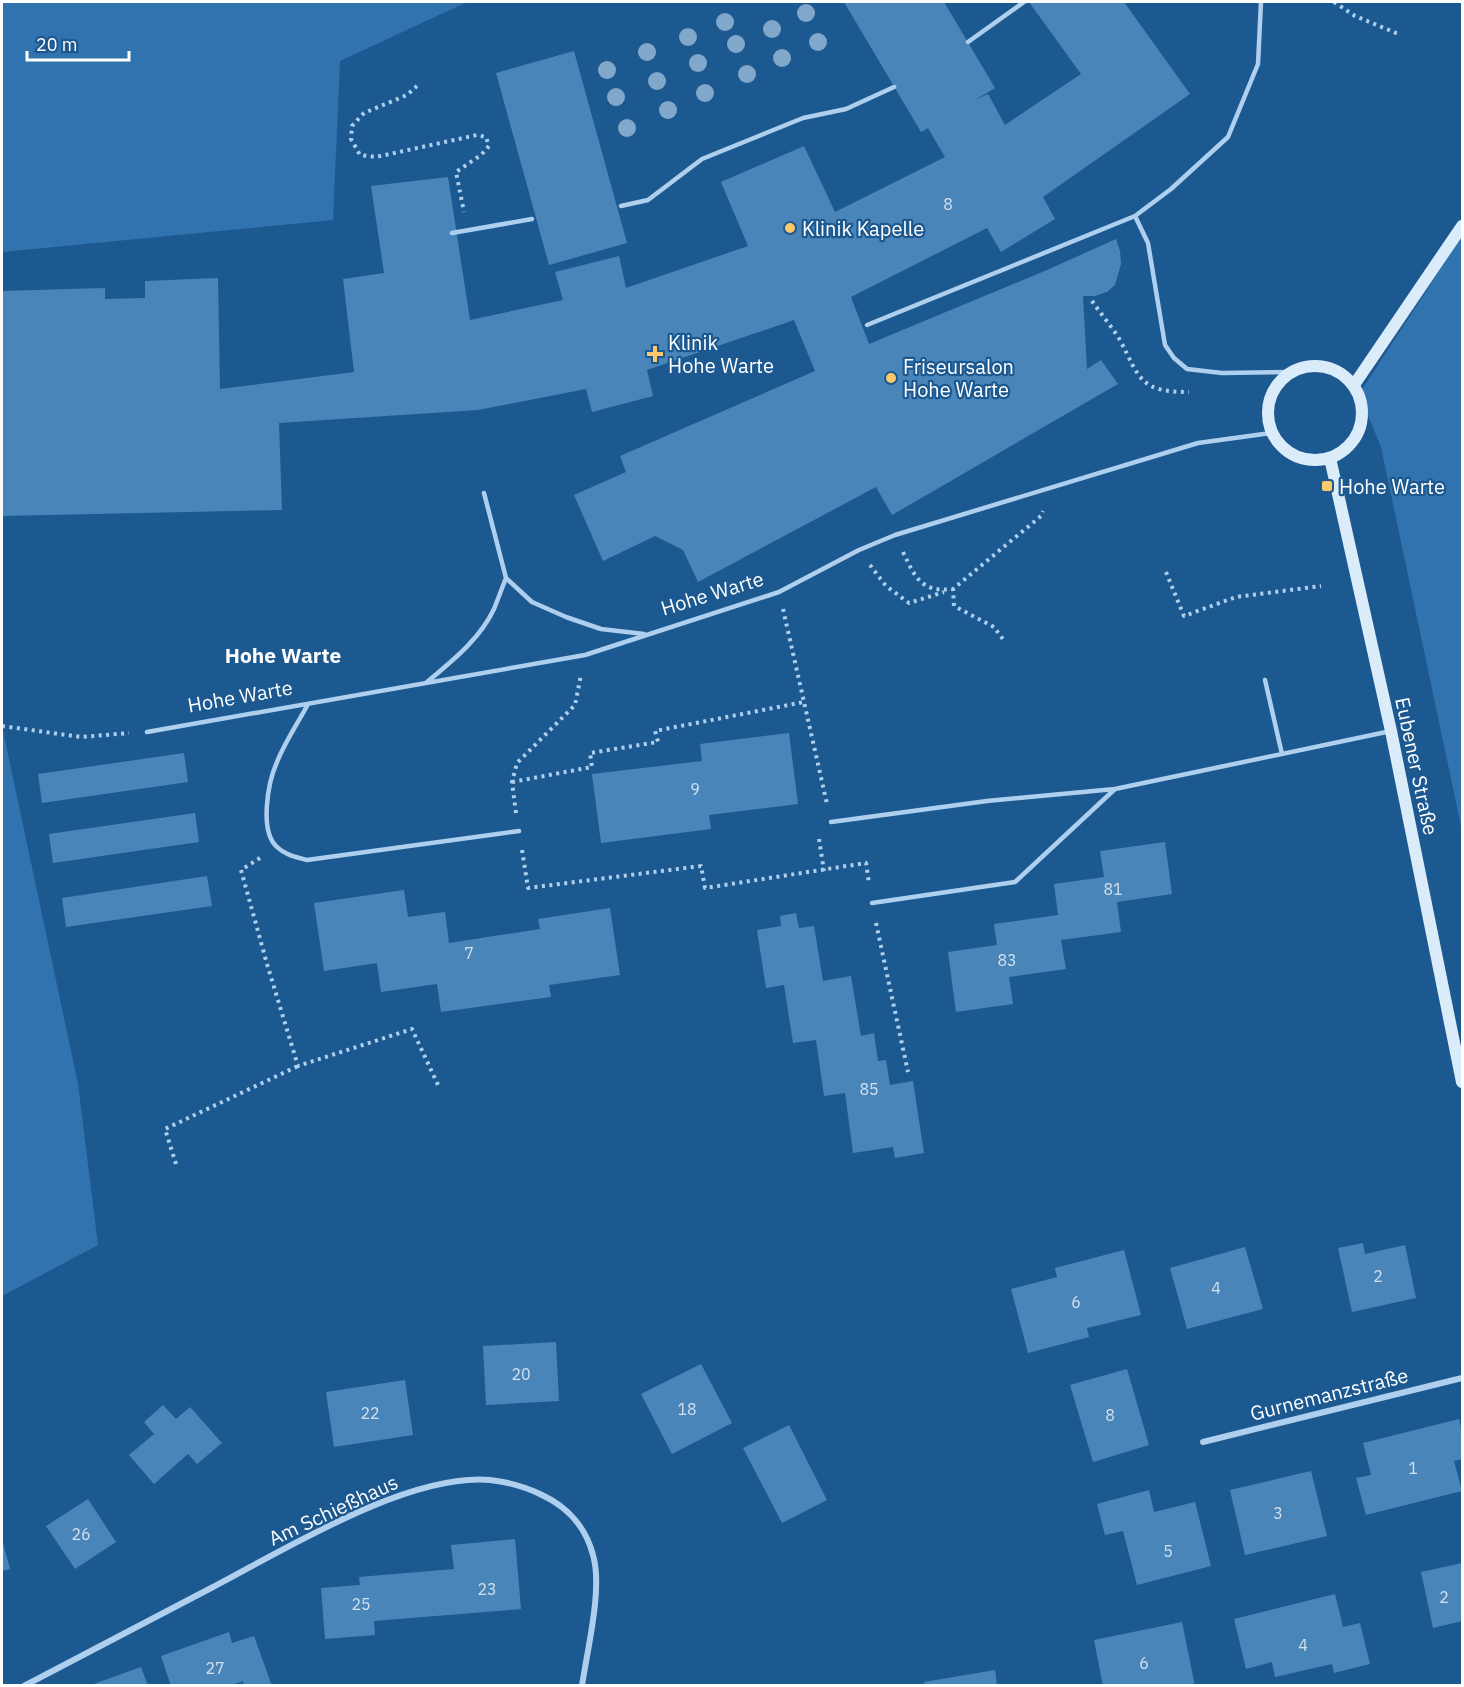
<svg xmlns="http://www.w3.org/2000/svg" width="1464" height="1687" viewBox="0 0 1464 1687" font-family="'IBM Plex Sans',sans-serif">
  <rect width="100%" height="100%" fill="#1d5991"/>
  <!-- green -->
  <path fill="#3173ae" d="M2,2H467L340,61L333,220L2,252Z
    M1462,236V831L1381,447L1359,394Z
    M2,726L78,1084L98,1245L2,1296Z"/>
  <!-- building -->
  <path fill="#4a85b9" d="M844,2H944L995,88L975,100L988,94L1005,125L1081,74L1029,2H1124L1190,94L1043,197L1055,219L1001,252L987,228L851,297L869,344L1047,270L1116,239L1120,251L1121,264L1115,285L1107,292L1095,296H1083L1087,369L1101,360L1118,384L892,515L876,487L698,582L683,550L655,536L603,561L574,495L626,472L620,456L815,371L794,320L647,370L653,396L592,412L586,389L478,410L279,423L282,510L2,516V291L105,288V299L145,298V281L218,278L220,389L354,372L343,279L384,273L371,186L448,177L470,320L563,300L555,272L619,256L626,288L748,246L721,182L804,146L835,212L945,157L928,128L921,132Z
    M574,51L627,243L549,265L496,73Z
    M789,733L798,804L709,815L711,829L601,843L592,774L702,761L700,744Z
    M184,753L188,782L42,803L38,774Z
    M195,813L199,842L53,863L49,834Z
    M1165,842L1172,894L1117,902L1121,932L1061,940L1066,969L1009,977L1013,1004L956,1012L948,952L997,945L994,924L1058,915L1054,884L1104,877L1100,851Z
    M207,876L212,906L66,927L62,898Z
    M404,890L408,917L445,912L449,943L540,929L538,919L610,908L620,975L549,985L551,997L441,1012L437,984L381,992L377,963L324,971L314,903Z
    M796,913L799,928L814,926L823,981L851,976L861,1036L874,1033L878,1061L886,1060L890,1085L913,1081L924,1153L895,1158L893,1147L853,1153L845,1093L824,1096L816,1040L793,1043L784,985L766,988L757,930L781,926L780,916Z
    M1363,1243L1365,1254L1405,1245L1416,1298L1352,1312L1338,1248Z
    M1245,1247L1263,1309L1187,1329L1170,1268Z
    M1124,1250L1141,1315L1087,1328L1089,1337L1028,1353L1011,1289L1057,1277L1055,1268Z
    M556,1342L559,1401L486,1405L483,1346Z
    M701,1364L732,1423L672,1454L641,1394Z
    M1127,1369L1149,1445L1093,1462L1070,1385Z
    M405,1380L413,1435L334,1447L326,1392Z
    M163,1405L176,1419L190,1407L222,1443L197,1464L188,1454L154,1484L129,1455L154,1434L144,1422Z
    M1459,1419L1462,1433V1459L1454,1461L1462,1491L1366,1515L1356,1478L1371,1475L1363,1443Z
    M789,1425L827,1500L782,1523L743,1448Z
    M1311,1471L1327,1536L1245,1555L1230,1490Z
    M1149,1490L1154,1512L1195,1502L1211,1566L1137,1585L1123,1531L1105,1535L1097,1504Z
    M88,1499L116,1542L75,1569L46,1526Z
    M515,1539L521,1609L374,1621L375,1635L325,1639L321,1588L360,1585L359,1577L454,1569L451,1545Z
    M2,1540L10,1569L2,1571Z
    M1462,1563V1621L1433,1628L1421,1572Z
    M1335,1594L1343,1627L1360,1623L1370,1664L1334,1673L1332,1664L1275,1677L1272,1662L1246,1669L1234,1619Z
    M1182,1622L1195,1686H1103L1094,1640Z
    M229,1632L232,1643L254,1636L272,1686H244L243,1681L229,1686H171L161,1656Z
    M141,1667L148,1686H92L91,1685Z
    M995,1670L997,1686H925L924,1682Z"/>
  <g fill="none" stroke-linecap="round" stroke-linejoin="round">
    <!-- path -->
    <path stroke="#aed0ee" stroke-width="4" stroke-dasharray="3 4.5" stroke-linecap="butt" d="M1334,2L1355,16L1401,35
      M417,86L407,95L364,113L352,126L351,139L360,155L376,157L477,135L486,137L489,146L481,155L456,172L464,212
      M1092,301C1101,314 1112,327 1120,340C1140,379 1140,392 1189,392
      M903,552C915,577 921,593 953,589L1041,516L1043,511
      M870,565L886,586L909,603L944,592
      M1166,572L1184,616L1236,597L1321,586
      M952,589H953L954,606L994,627L1005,642
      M783,609L827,804
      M2,726L81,737L129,733
      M512,782L592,767L590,753L658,742L655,731L804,702
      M516,813L512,782L517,763L575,705L581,675
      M819,839L824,871
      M522,850L528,888L701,866L705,888L866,863L869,883
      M260,858L241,870L267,964L298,1066L412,1029L439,1087
      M876,923L908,1072
      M176,1164L165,1129L298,1066"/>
    <!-- lane -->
    <path stroke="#aed0ee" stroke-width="4.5" d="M1261,2L1258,64L1228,137L1171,189L1135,216L1148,243L1165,345L1174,358L1187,369L1222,373L1292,372
      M968,42L1024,2
      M621,206L648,200L702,159L803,118L846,109L894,87
      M452,233L532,219
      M867,325L1135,216
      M484,493L506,578L532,602L566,617L601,629L644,634
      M1265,680L1282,754
      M427,682C452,661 480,639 494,609C498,599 502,588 506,578
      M308,704C298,723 285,742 277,762C268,782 259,831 277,847C285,855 296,857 307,860L519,831
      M147,732L585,655L779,592L859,550L895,535L1198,443L1271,433
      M831,822L987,801L1115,789
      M872,903L1015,882L1115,789L1391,731"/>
    <!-- street -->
    <path stroke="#aed0ee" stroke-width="6" d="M1203,1442L1462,1378
      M24,1686C87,1653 150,1620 213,1587C286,1549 408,1473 490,1480C508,1482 526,1487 542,1495C568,1507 586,1528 593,1555C603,1589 587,1650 582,1686"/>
    <!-- secondary -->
    <path stroke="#daebfa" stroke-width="12" d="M1268 413a47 47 0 1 1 94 0a47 47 0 1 1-94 0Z
      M1354,385L1462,226
      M1330,458L1391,731L1462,1082"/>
  </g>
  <!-- trees -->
  <g fill="#81a8cb">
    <circle cx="806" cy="13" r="9"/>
    <circle cx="725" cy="22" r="9"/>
    <circle cx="772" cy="29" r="9"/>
    <circle cx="688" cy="37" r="9"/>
    <circle cx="818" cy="42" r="9"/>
    <circle cx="736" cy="44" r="9"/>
    <circle cx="647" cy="52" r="9"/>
    <circle cx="782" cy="58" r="9"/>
    <circle cx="698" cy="63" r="9"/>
    <circle cx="607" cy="70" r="9"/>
    <circle cx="747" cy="74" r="9"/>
    <circle cx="657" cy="81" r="9"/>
    <circle cx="705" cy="93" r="9"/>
    <circle cx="616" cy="97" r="9"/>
    <circle cx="668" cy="110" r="9"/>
    <circle cx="627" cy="128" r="9"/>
  </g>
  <!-- markers -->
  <g fill="#fdc76c" stroke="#1d5991" stroke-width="2">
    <circle cx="790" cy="228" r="6"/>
    <path d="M652 345h6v6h6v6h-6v6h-6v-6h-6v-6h6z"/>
    <circle cx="891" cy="378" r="6"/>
    <rect x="1321" y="480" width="12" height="12" rx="3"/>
  </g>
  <g text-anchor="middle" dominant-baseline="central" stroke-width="4.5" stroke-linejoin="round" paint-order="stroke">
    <!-- number labels -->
    <g font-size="16" fill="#d2e0ee">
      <text x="948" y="204">8</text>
      <text x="695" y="789">9</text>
      <text x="1113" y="889">81</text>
      <text x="469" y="953">7</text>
      <text x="1007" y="960">83</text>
      <text x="869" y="1089">85</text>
      <text x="1378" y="1276">2</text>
      <text x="1216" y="1288">4</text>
      <text x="1076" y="1302">6</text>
      <text x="521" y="1374">20</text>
      <text x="687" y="1409">18</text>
      <text x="370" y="1413">22</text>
      <text x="1110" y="1415">8</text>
      <text x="1413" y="1468">1</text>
      <text x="1278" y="1513">3</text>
      <text x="81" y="1534">26</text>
      <text x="1168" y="1551">5</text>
      <text x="487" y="1589">23</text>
      <text x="1444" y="1597">2</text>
      <text x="361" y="1604">25</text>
      <text x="1303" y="1645">4</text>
      <text x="1144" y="1663">6</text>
      <text x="215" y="1668">27</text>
    </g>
    <!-- poi labels -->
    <g font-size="20" fill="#fff" stroke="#1d5991" text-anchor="start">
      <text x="802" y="228">Klinik Kapelle</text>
      <text x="668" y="342">Klinik<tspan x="668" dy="23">Hohe Warte</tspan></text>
      <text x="903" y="366">Friseursalon<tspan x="903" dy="23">Hohe Warte</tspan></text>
      <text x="1339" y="486">Hohe Warte</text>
    </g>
    <!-- street labels -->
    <g font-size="20" fill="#fff" stroke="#1d5991">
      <text transform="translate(712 593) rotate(-17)">Hohe Warte</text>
      <text transform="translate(240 696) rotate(-10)">Hohe Warte</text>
      <text transform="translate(1417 766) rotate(78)">Eubener Straße</text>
      <text transform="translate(1329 1394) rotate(-14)">Gurnemanzstraße</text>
      <text transform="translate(333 1510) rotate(-25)">Am Schießhaus</text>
    </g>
    <!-- neighbourhood labels -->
    <g font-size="21" font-weight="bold" fill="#fff" stroke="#1d5991">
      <text x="283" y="655">Hohe Warte</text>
    </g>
  </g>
  <!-- border -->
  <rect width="1464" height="1687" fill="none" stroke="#ffffff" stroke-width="6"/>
  <!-- scale -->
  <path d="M27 51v9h102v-9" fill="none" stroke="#ffffff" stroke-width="3"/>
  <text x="36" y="51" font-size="18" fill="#ffffff" stroke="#1d5991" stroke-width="4.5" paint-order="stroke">20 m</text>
</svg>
